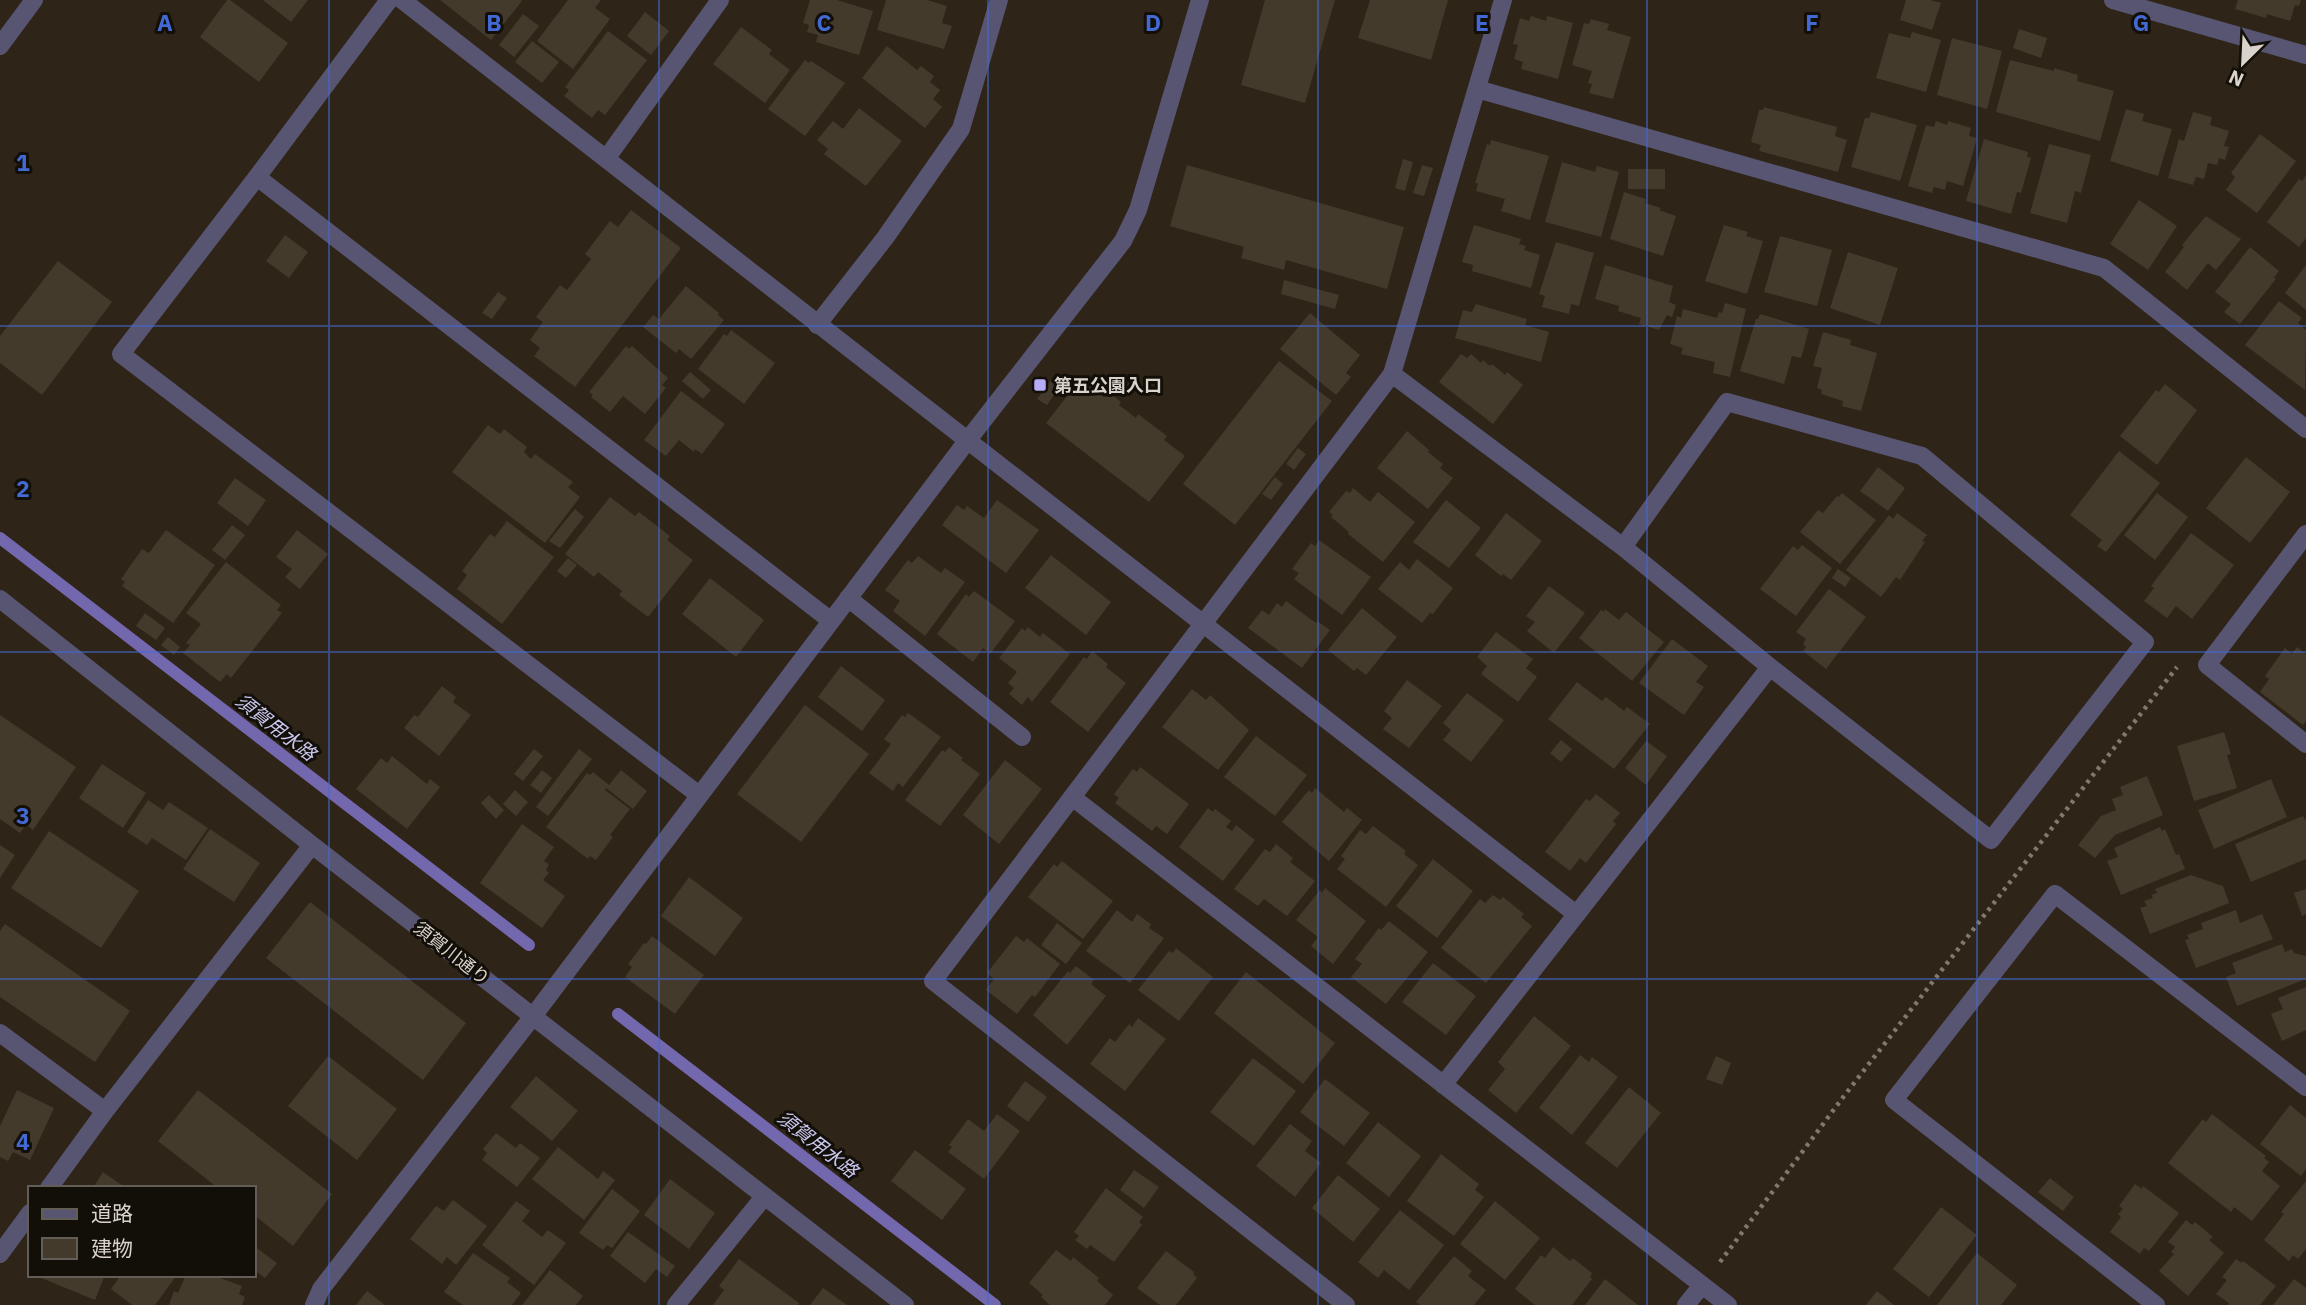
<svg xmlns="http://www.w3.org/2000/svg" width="2306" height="1305" viewBox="0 0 2306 1305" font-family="'IBM Plex Sans','Noto Sans JP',sans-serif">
  <rect width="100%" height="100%" fill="#2e2417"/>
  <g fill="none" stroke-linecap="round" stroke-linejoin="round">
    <!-- stream -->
    <path stroke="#7367ad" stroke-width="12" d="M0,538L529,945
      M618,1014L995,1305"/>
  </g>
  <!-- building -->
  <path fill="#443a2c" d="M227,0H230L288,43L259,82L200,37Z
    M263,0H308L291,22Z
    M440,0H520L522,1L491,40Z
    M568,0H601L595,8L610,19L573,69L537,41Z
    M810,0H837L873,11L859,55L816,42L818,35L807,32L809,25L803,23Z
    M886,0H927L947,6L942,23L952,26L944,49L877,30Z
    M1265,0H1335L1305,103L1241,85Z
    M1370,0H1448L1431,60L1358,38Z
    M1906,0H1930L1941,3L1932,30L1900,20Z
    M2238,0H2301L2299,6L2295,5L2290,21L2267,14L2266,18L2235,9Z
    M645,12L669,31L651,55L627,36Z
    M523,14L539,26L514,57L499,45Z
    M1531,16L1546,21L1547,16L1573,23L1558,79L1521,69L1523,62L1514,59L1518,45L1513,44L1520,18L1529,21Z
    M1591,19L1609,24L1607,30L1631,37L1613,99L1589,93L1592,84L1588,83L1592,71L1572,65L1584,23L1589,24Z
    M741,27L772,50L769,54L790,70L765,103L713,64Z
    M2019,29L2047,38L2041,58L2013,48Z
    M608,31L647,60L605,115L598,110L592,118L564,96L569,90L565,87Z
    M1912,32L1941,40L1926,92L1876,78L1889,33L1910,38Z
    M1952,38L2002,51L1987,109L1937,95Z
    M532,41L559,62L542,83L515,62Z
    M887,46L917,70L921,66L934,76L930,82L940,90L933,99L942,107L925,128L862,78Z
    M805,60L809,63L811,61L845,83L805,136L768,109Z
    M2010,60L2054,71V68L2078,75L2077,81L2114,91L2100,141L1996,112Z
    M1764,107L1837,127L1835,136L1847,140L1838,172L1759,151L1761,145L1751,142L1759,110H1763Z
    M859,108L902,141L866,186L824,154L828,149L817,140L833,121L843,129Z
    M2126,109L2144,114L2142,121L2172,129L2158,176L2110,161Z
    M1871,112L1917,125L1900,181L1851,167L1865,118H1869Z
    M2193,112L2212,117L2210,125L2229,131L2224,146L2229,147L2225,160L2219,158L2217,165L2208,163L2204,179L2196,177L2193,185L2168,178L2179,139L2184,141Z
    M1936,121L1947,125L1948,121L1971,128L1969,136L1977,138L1963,186L1947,181L1945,190L1934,187L1932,193L1908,186L1926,125L1934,127Z
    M2260,134L2296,161L2257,213L2226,190L2235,177L2231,173Z
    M1984,139L2028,152L2027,157L2031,158L2021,193L2017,192L2011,214L1966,201Z
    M1491,140L1549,156L1530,220L1501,211L1505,199L1476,191L1478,183H1475L1487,144L1490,145Z
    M2049,144L2091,155L2081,193L2075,191L2067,223L2030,213Z
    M1403,159L1413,162L1405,191L1395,188Z
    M1562,162L1595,172L1597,166L1619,172L1601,237L1545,222Z
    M1187,165L1404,227L1387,289L1286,260L1284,270L1241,258L1244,247L1170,226Z
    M1422,165L1433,168L1424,196L1413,193Z
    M1628,169H1665V189H1628Z
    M2306,175V238L2299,247L2267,222L2299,179L2302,181Z
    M1624,192L1646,199L1645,203L1661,208L1659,210L1676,216L1663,256L1610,239Z
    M2139,200L2177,226L2148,270L2110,244Z
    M631,210L681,248L575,387L534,356L540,348L530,340L543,322L536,317L560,285L567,290L591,259L585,254L610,221L618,227Z
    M2206,216L2241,239L2216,270L2208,263L2187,290L2165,272L2184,247L2182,245Z
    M1474,225L1521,239L1519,244L1526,246L1524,250L1540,255L1531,288L1472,271L1473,265L1462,262Z
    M1724,225L1748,232L1746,236L1763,241L1747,294L1705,281Z
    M285,235L308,252L289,278L266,261Z
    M1780,236L1832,250L1817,306L1764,292Z
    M1556,242L1594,253L1579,306L1571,304L1569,314L1542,307L1545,296L1539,294Z
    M2250,247L2279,271L2274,278L2276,279L2240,324L2224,312L2231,304L2215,292Z
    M1848,252L1898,268L1880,325L1830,308Z
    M58,261L112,302L42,395L0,363V336Z
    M1605,265L1673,286L1669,302L1676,305L1672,317L1667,315L1659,330L1639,324L1641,318L1618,311L1619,306L1595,299Z
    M2306,265V310L2285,293Z
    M1284,280L1339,295L1335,309L1281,294Z
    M686,286L719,313L718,315L724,320L691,359L679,349L676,353L643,327L653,315L659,319Z
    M498,292L507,298L492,319L482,313Z
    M2279,301L2302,318L2298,323L2306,330L2305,390L2245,345Z
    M1725,303L1746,309L1730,377L1713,373L1715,362L1681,354L1683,348L1670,344L1677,316L1681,318L1683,309L1717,318L1719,312L1722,313Z
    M1476,304L1527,319L1525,325L1549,332L1541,362L1455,338L1463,310L1472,312Z
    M1310,313L1360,355L1346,373L1351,377L1336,395L1280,349Z
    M1760,314L1809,329L1801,358L1792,356L1784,384L1740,371L1756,319H1758Z
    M731,330L775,363L744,404L698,369L724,334L727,336Z
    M1823,332L1851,340L1850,345L1877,353L1861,411L1842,406L1843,401L1821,394L1822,390L1817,388L1822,368L1813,366Z
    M626,346L629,349L632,346L668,378L662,385L666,388L645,414L623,396L610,412L591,397L593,395L589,392Z
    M1461,354L1467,358L1471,354L1481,363L1483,360L1490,366L1492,364L1505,375L1507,372L1523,385L1493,424L1439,382Z
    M1279,361L1332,401L1235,525L1183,484Z
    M690,372L711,390L703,399L682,381Z
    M1083,376L1103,393L1106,390L1121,402L1119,405L1136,418L1138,414L1167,436L1164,440L1185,456L1149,502L1046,423Z
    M1052,379L1061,385L1047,405L1037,399Z
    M2165,384L2197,410L2157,465L2120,436L2156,390L2159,392Z
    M681,391L725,424L702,454L695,449L694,452L679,440L666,456L644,440Z
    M488,425L500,434L504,429L527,447L524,452L531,459L535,454L573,482L568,487L580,497L545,543L452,472Z
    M1407,431L1429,450L1428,452L1443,464L1440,468L1453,478L1428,509L1377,468Z
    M1298,448L1306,454L1294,470L1286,464Z
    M2119,451L2160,483L2106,552L2097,546L2102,540L2070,515Z
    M2246,457L2290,492L2250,543L2206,508Z
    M1878,467L1905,488L1888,511L1860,491Z
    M1275,477L1283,484L1271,500L1262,494Z
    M235,478L266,500L248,526L217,503Z
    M1353,488L1370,502L1378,492L1415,522L1383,562L1348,534L1349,532L1331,517L1333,515L1329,512L1346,491L1350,493Z
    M1842,493L1876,520L1840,564L1800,532L1818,510L1823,513L1837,496L1839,497Z
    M2157,493L2188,517L2155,560L2124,535Z
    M610,497L635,516L639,512L670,536L667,540L693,560L648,617L619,595L622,591L598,572L594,577L565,554Z
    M997,500L1039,530L1006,573L942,525L957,505L964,510L967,506L984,518Z
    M1446,500L1481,528L1449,568L1413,542Z
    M575,509L584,517L560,548L549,541Z
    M1506,513L1542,541L1511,580L1503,574L1501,576L1475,555Z
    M1897,513L1927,535L1922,541L1925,542L1900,580L1896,577L1881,597L1846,570L1889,515L1893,519Z
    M507,521L554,557L502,624L457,589L467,575L462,571L490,534L495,537Z
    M232,525L245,535L225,560L212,550Z
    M166,530L215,565L173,623L122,586L125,582L121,579L142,549L149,553Z
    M297,530L328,554L300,589L285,577L292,569L276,557Z
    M2191,533L2234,565L2192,619L2176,606L2167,618L2144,601L2154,588L2151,586Z
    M1319,540L1371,577L1342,615L1294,579L1299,573L1292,569L1311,543L1315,546Z
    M1802,545L1832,568L1796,616L1760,589L1793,546L1798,550Z
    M1051,555L1111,602L1086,635L1025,588Z
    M918,556L941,573L945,568L965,582L925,636L893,611L900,601L885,590L908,560L912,563Z
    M568,558L577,565L566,578L557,571Z
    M1417,559L1453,588L1433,614L1430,613L1422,623L1378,589L1400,562L1409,570Z
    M226,562L281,605L277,610L282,613L231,678L227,674L220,682L183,653L190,645L186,643L201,624L186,613Z
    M1838,569L1851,578L1845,587L1832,578Z
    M710,578L764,620L736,657L682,614Z
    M1549,586L1585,613L1554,653L1527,631L1535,622L1526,616Z
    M1829,589L1866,617L1826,669L1803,651L1806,647L1803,644L1806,639L1796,632Z
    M974,591L1015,621L990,654L983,648L973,662L937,634L966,594L969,597Z
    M1286,601L1316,623L1317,621L1330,630L1302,668L1248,628L1262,610L1269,615L1277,603L1282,607Z
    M1362,608L1397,637L1366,675L1357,668L1354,671L1328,650Z
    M1605,609L1619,620L1626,612L1664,642L1632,681L1579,638L1601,610L1604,612Z
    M145,613L165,628L156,640L136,626Z
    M1028,627L1040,637L1043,633L1070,654L1032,702L1028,697L1022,705L1009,694L1014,688L1008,683L1017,672L999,658L1022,628L1025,631Z
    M1496,632L1533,659L1526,668L1537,677L1518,702L1481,674L1487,666L1477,657Z
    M168,637L180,647L174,655L161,645Z
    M1672,639L1708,666L1696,682L1704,687L1684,715L1639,683Z
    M2297,647L2306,654V721L2303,725L2260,692L2269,679L2265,676L2285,648L2292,654Z
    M1092,651L1108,664L1106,667L1126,683L1088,732L1050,702L1084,657L1087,659Z
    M841,666L885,700L862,731L818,697Z
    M1407,680L1442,706L1409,748L1383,729L1392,718L1384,711Z
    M1577,682L1602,701L1606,697L1624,711L1627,707L1650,724L1614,769L1548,719Z
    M442,686L456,697L453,702L471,715L439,756L404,728L414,715L418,717Z
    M1192,689L1206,700L1210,695L1249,730L1218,770L1162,727Z
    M1467,693L1504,720L1471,762L1443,740L1451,730L1443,723Z
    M805,705L869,754L801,842L737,794Z
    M908,713L941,737L903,787L898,783L893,791L869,773L891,744L884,739L902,715L905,717Z
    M0,715L76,767L33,830L26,824L20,833L0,819Z
    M2224,732L2231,754L2227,755L2237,788L2194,801L2177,746Z
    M1256,736L1307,775L1275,816L1224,777Z
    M1561,740L1572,749L1561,762L1550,753Z
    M1646,741L1667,756L1646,785L1625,768Z
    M949,747L963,758L961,760L980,774L940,826L905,800L942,750L945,752Z
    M534,749L543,756L523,781L514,774Z
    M579,749L592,759L548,816L536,807Z
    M392,756L427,784L430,779L440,787L407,829L356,789L381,758L387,763Z
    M1005,760L1042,789L999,844L963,815Z
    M102,764L146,793L123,828L79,798Z
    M1140,767L1189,804L1167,834L1156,826L1152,831L1115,803L1119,798L1114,794L1133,769L1137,772Z
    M542,770L552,778L541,793L530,785Z
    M621,770L647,791L633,809L606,788L605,790L630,809L610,835L613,837L596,860L590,856L588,859L546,827L587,773L590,775L593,772L609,785Z
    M2147,776L2163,815L2115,835L2095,858L2078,845L2101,816L2116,810L2112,799L2123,795L2120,787Z
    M2271,779L2287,817L2214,849L2198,810Z
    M1315,788L1344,812L1347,808L1362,820L1329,861L1282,822L1309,790L1312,793Z
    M515,790L528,802L516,816L503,804Z
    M1596,794L1620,813L1613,821L1616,824L1586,863L1580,858L1570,871L1545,852L1586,799L1590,801Z
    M489,795L504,810L496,819L481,803Z
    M148,800L163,810L169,802L208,828L186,860L152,838L147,845L127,832Z
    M1208,808L1213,812L1215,809L1231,821L1226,827L1232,831L1236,825L1255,840L1223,881L1179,847Z
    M2303,816L2306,821V859L2251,882L2235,844Z
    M522,824L554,847L544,861L549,864L546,870L549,873L543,880L565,896L542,928L480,883Z
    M1373,826L1406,851L1404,854L1418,865L1386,907L1337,869L1345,859L1341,856L1360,830L1366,834Z
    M2160,827L2162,831L2165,829L2176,855L2179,854L2185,869L2121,895L2107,861L2118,857L2114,848Z
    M210,829L260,863L234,902L183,869Z
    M49,831L139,891L101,948L11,888Z
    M1276,844L1293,858L1290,862L1315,881L1287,916L1264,899L1258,906L1234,889L1265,849L1270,852Z
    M0,845L15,855L0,878Z
    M1433,859L1473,891L1437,938L1396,906Z
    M1062,861L1113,901L1083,939L1028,897L1054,864L1057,867Z
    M2191,875L2223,886L2229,903L2150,934L2140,908L2147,906L2144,901L2153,898L2151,895L2157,893L2155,889Z
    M689,877L743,918L715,956L661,916Z
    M1325,888L1366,921L1333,964L1311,946L1318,937L1296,920L1320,890L1322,893Z
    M2306,889V914L2302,916L2294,893Z
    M1493,895L1500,900L1503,897L1524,914L1521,917L1532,926L1486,983L1441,948L1480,899L1485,903Z
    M310,902L466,1023L423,1080L266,958Z
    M1117,910L1132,922L1137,914L1151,924L1149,928L1164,938L1130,983L1086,951Z
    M2236,910L2240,923L2262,914L2273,939L2196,968L2185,940L2189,939L2187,935L2203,929L2201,923Z
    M1389,921L1428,952L1386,1004L1351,977L1362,964L1355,959L1379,928L1381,930Z
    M1057,923L1082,943L1066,964L1041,945Z
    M5,924L130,1011L95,1062L0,997V931Z
    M652,936L704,975L675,1014L625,977L632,967L628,964L644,943L646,944Z
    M1016,936L1024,942L1027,938L1060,964L1035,997L1032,995L1017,1014L986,990L994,979L987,973Z
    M2282,944L2285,952L2292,949L2294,953L2306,956V979L2237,1006L2226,977L2236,973L2232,963Z
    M1176,948L1213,977L1179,1021L1138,990L1169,951L1173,953Z
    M1433,963L1476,996L1446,1035L1402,1002Z
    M1076,966L1094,980L1091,984L1106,996L1067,1045L1033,1015L1068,971L1070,973Z
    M1246,972L1335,1043L1303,1084L1214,1013Z
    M2306,987V1030L2282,1041L2271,1014L2283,1009L2278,998Z
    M1534,1016L1571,1046L1516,1113L1488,1090L1505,1069L1498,1062Z
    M1138,1018L1166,1039L1125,1091L1090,1064L1110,1038L1115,1042L1129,1024L1132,1027Z
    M1580,1055L1589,1062L1592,1057L1618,1077L1572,1135L1539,1108Z
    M328,1056L397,1109L357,1160L288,1106Z
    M1716,1056L1731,1063L1722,1085L1706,1079Z
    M1253,1058L1296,1091L1254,1146L1210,1112Z
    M536,1076L578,1111L552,1141L510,1107Z
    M1325,1079L1370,1113L1344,1146L1300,1112Z
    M1025,1081L1047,1097L1028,1122L1007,1106Z
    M1629,1087L1661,1113L1617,1168L1585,1143Z
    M17,1090L54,1108L30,1160L13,1152L8,1161L0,1157V1126Z
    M198,1090L332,1194L293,1246L254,1215V1188H218L158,1141Z
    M2290,1105L2306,1118V1169L2301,1176L2260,1144Z
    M997,1114L1020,1131L984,1179L948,1152L952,1147L949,1145L968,1119L984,1131Z
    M2212,1114L2266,1156L2264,1158L2269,1162L2262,1171L2280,1186L2252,1221L2234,1207L2231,1212L2168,1163L2203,1119L2206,1122Z
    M1378,1122L1421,1156L1389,1197L1346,1163Z
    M1290,1124L1312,1141L1305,1151L1321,1163L1295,1197L1256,1166Z
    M496,1133L516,1148L520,1143L540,1158L517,1187L482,1160L487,1153L483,1149Z
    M558,1147L598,1179L603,1171L615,1180L584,1220L532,1179Z
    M915,1150L966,1189L942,1220L891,1181Z
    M1441,1154L1479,1184L1475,1190L1484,1197L1454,1236L1407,1201Z
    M1134,1170L1159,1187L1144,1208L1120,1190Z
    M103,1172L126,1188H93Z
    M1338,1175L1380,1209L1353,1242L1312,1208Z
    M2050,1178L2074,1197L2063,1211L2038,1192Z
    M670,1179L715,1213L689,1249L644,1215Z
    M2306,1181V1249L2298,1259L2293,1255L2289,1261L2264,1240L2284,1214L2281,1212Z
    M2135,1184L2142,1189L2143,1186L2179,1213L2149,1251L2144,1248L2140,1254L2110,1232L2121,1217L2118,1214L2123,1209L2119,1206Z
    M1106,1188L1143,1217L1139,1222L1142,1225L1114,1262L1090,1245L1087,1249L1075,1240L1079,1236L1074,1232Z
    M612,1189L640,1211L612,1248L607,1245L603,1250L579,1233Z
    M453,1200L487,1226L456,1265L447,1257L442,1264L410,1239L436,1206L444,1211Z
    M516,1201L530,1211L522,1221L542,1237L548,1230L566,1243L534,1285L482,1245Z
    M1495,1201L1540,1238L1505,1280L1460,1244Z
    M1941,1207L1977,1235L1929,1297L1893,1269Z
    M1400,1210L1444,1245L1409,1290L1384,1270L1378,1278L1358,1262Z
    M2186,1220L2192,1225L2195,1222L2213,1237L2209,1240L2224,1253L2188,1296L2159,1271L2174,1254L2171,1252L2175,1247L2168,1242Z
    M628,1232L675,1266L667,1277L656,1269L645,1283L610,1256Z
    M254,1246L277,1263L265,1278L254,1270Z
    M1553,1247L1570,1261L1573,1258L1592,1273L1590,1277L1592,1279L1572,1305H1535L1515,1289L1541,1255L1545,1258Z
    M1056,1250L1071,1261L1073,1257L1099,1278L1097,1281L1113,1295L1105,1305H1050L1041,1297L1043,1295L1029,1283Z
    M1166,1251L1194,1272L1193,1274L1197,1278L1176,1305H1160L1137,1288Z
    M473,1253L510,1278L507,1282L521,1293L512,1305H463L444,1292Z
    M1977,1253L2017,1285L2001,1305H1937Z
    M1454,1256L1472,1271L1468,1276L1486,1290L1474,1305H1420L1416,1302Z
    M739,1259L799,1303L798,1305H713L724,1290L719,1286Z
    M2236,1259L2242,1263L2243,1261L2276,1286L2260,1305H2228L2229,1303L2216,1294L2227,1280L2222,1277Z
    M550,1270L583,1296L576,1305H522Z
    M34,1275H105L95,1300Z
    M121,1275H177L155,1305H132L111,1289Z
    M186,1275H212L242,1286L239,1294L245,1297L242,1305H169L174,1291L178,1293Z
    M1605,1279L1638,1305H1585Z
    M2294,1279L2306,1288V1305H2273Z
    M823,1288L847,1305H810Z
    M367,1291L385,1305H356Z
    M1877,1291L1894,1305H1866Z"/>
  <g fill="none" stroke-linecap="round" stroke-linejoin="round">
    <!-- path -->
    <path stroke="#81796e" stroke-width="4.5" stroke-dasharray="3.5 5" stroke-linecap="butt" d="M1720,1262L1844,1096L2177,667"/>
    <!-- minor -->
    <path stroke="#585573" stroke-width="18" d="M389,0L257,177L121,354L699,795
      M402,0L1576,914
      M2113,0L2306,55
      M0,46L34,0
      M1477,89L2104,268L2306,429
      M606,159L720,0
      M257,177L830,620
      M817,325L885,238L961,129L999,0
      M1392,374L1623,547L1770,667L1991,840L2145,642L1922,456L1727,402L1623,547
      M2306,534L2207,665L2306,744
      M848,598L1022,737
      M0,599L312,845L905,1305
      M1072,797L1728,1305
      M0,1033L105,1111
      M1443,1085L1770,667
      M49,1188L105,1111L312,845
      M0,1254L30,1213
      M314,1305L321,1289L534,1015L967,441L1123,241L1138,210L1200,0
      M676,1305L764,1197
      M1346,1305L933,981L1392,374L1503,0
      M1686,1305L1702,1285
      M2156,1305L1894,1100L2055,894L2306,1087"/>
  </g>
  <!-- grid -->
  <path fill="none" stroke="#4369d5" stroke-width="2" stroke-opacity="0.55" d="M329,0V1305M659,0V1305M988,0V1305M1318,0V1305M1647,0V1305M1977,0V1305M0,326H2306M0,652H2306M0,979H2306"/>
  <!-- markers -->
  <rect fill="#b6acf8" stroke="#120e08" stroke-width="2.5" x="1033" y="378" width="14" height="14" rx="3.5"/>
  <g text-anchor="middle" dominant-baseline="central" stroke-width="6" stroke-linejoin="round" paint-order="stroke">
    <!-- poi labels -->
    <g font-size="18" font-weight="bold" fill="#dad3cb" stroke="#120e08" text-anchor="start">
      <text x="1054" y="385">第五公園入口</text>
    </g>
    <!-- street labels -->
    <g font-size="18" fill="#dad3cb" stroke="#120e08">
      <text transform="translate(452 953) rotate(38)">須賀川通り</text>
    </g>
    <!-- water labels -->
    <g font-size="19" font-style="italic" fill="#ccc8ef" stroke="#120e08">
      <text transform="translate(276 727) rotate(38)">須賀用水路</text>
      <text transform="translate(818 1144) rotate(38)">須賀用水路</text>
    </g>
  </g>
  <g font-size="23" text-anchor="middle" font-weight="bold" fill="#4369d5" stroke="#120e08" stroke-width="6" stroke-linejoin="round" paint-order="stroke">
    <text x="165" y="31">A</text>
    <text x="494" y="31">B</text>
    <text x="824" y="31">C</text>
    <text x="1153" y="31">D</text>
    <text x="1482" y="31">E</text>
    <text x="1812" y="31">F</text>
    <text x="2141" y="31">G</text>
    <text x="23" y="171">1</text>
    <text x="23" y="497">2</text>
    <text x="23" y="824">3</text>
    <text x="23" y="1150">4</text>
  </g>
  <!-- legend -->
  <rect x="28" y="1186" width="228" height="91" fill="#120e08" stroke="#625d56" stroke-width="2"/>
  <rect x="42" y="1209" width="35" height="10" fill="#585573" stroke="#625d56" stroke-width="2"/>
  <text x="91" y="1221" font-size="21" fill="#dad3cb">道路</text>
  <rect x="42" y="1238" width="35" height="21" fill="#443a2c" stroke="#625d56" stroke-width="2"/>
  <text x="91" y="1256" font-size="21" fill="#dad3cb">建物</text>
  <!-- north arrow -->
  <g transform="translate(2243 63) rotate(204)" stroke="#120e08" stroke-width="5" paint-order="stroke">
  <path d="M0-5L12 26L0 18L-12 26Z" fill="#dad3cb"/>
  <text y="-10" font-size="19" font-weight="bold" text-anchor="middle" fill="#dad3cb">N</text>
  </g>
</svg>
